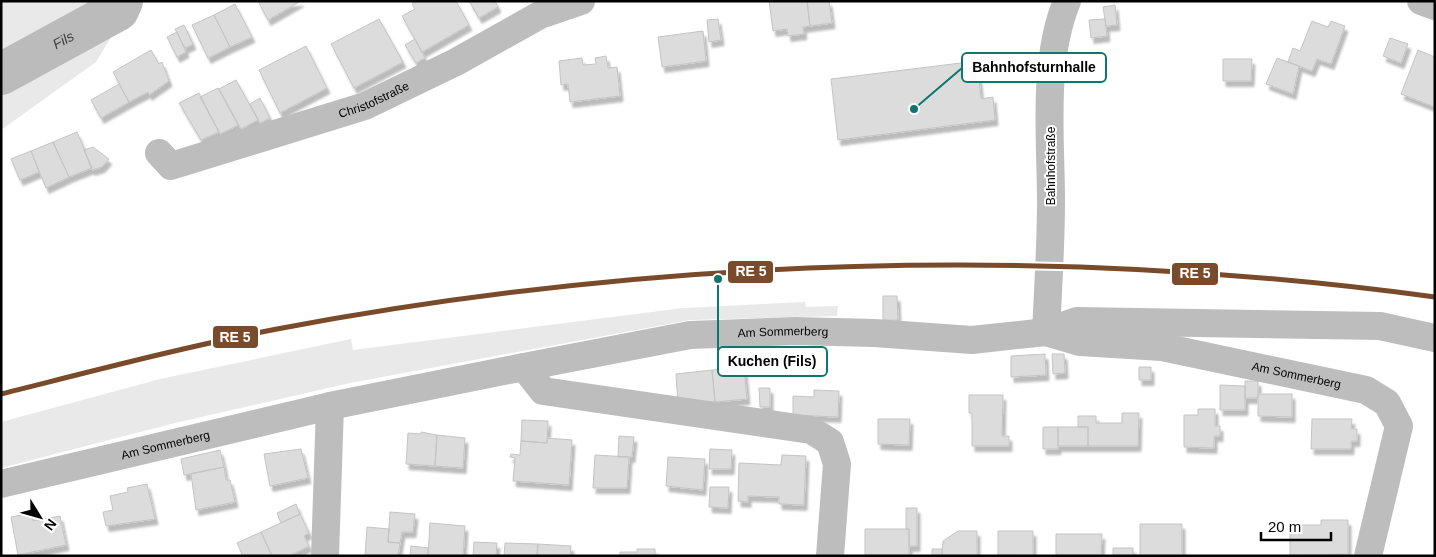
<svg xmlns="http://www.w3.org/2000/svg" width="1436" height="557" viewBox="0 0 1436 557" font-family="Helvetica,sans-serif">
  <defs>
    <filter id="shadow"><feDropShadow dx="3" dy="5.5" stdDeviation="1" flood-color="#0004"/></filter>
  </defs>
  <rect width="100%" height="100%" fill="#fff"/>
  <!-- green -->
  <path fill="#e9e9e9" d="M1,1H133L96,62L1,130Z
    M805,302L806,307L838,306L837,316L690,320L350,383L175,423L1,468V422L160,379L351,339L353,350L683,308Z"/>
  <g fill="none" stroke-linecap="round" stroke-linejoin="round">
    <!-- river -->
    <path stroke="#bbb" stroke-width="42" id="s1" d="M1,74L118,10L122,1"/>
  </g>
  <!-- building -->
  <path fill="#dcdcdc" stroke="#c4c4c4" filter="url(#shadow)" d="M258,1H301L268,20Z
    M417,1H456L469,25L422,52L402,16L415,9L412,4Z
    M469,1H495L498,7L479,18Z
    M769,1H807L810,26L803,27L804,34L788,36L787,29L773,31Z
    M807,1H829L832,23L810,26Z
    M235,4L252,37L230,47L214,15Z
    M1115,5L1117,25L1106,26L1103,7Z
    M214,15L230,47L208,58L192,25Z
    M379,19L403,62L354,88L331,44Z
    M718,19L721,40L709,42L707,20Z
    M1105,19L1107,36L1091,38L1089,20Z
    M1312,21L1328,27L1331,21L1345,26L1331,64L1317,59L1312,71L1288,62L1293,48L1300,51Z
    M184,25L193,44L185,48L175,29Z
    M703,31L706,61L662,67L658,37Z
    M177,32L186,52L177,57L167,37Z
    M1390,38L1408,44L1401,63L1383,56Z
    M415,39L425,58L416,63L405,45Z
    M306,46L327,88L280,113L259,70Z
    M151,50L159,64L162,62L169,81L149,95L148,92L129,102L113,72Z
    M1418,50L1435,57V107L1401,94Z
    M606,56L608,68L617,67L620,96L570,102L568,84L561,85L559,61L582,58L583,65L596,64L595,58Z
    M1277,58L1299,66L1293,94L1266,84Z
    M1223,59H1252L1251,81H1223Z
    M977,61L981,99L993,97L995,120L838,140L831,79Z
    M236,80L258,120L241,129L219,89Z
    M119,84L129,102L101,118L91,100Z
    M218,88L238,125L220,134L200,97Z
    M199,93L219,132L201,140L179,103Z
    M260,98L270,118L260,123L250,104Z
    M77,132L92,168L69,177L53,142Z
    M53,142L69,177L46,188L31,151Z
    M93,147L109,159L102,167L92,170L84,150Z
    M31,151L39,172L20,180L11,159Z
    M883,296H897L898,320H883Z
    M1045,354L1046,375L1011,377V356Z
    M1052,354H1064L1065,373L1053,374Z
    M1139,367H1151V380H1139Z
    M744,368L747,399L715,402L712,370Z
    M712,370L715,402L678,405L676,374Z
    M1245,381H1258V398H1245Z
    M1220,385L1245,386V410H1220Z
    M759,388H770V407H760Z
    M814,390L839,391L838,417L793,415V396L814,397Z
    M1258,394H1292V417L1258,416Z
    M969,395H1003L1002,436H1009V446H972V413H969Z
    M1198,409H1215V426H1220V436H1214V448L1184,447V415H1198Z
    M1122,413H1139L1138,446H1088V427H1078V416H1096V423H1122Z
    M878,419H910L909,445L878,444Z
    M1312,419H1352L1351,429H1357V441H1351V449H1311Z
    M522,420L548,421L547,443L521,441Z
    M1043,427H1058V449H1043Z
    M1058,427H1088V446H1058Z
    M421,432L437,435L435,466L406,464L408,433L421,434Z
    M437,435L465,438L463,468L435,466Z
    M619,436L634,437L632,457H618Z
    M547,438L572,440L569,485L513,481L515,458L510,457L511,454L520,455L521,441L547,443Z
    M301,449L308,478L270,486L264,454Z
    M710,449L732,450L731,469H709Z
    M220,450L224,467L184,475L181,459Z
    M595,455L629,457L627,488H593Z
    M782,455L806,456L804,505L779,504V497L748,496V502L738,501L739,463L781,465Z
    M668,457L705,459L703,490L666,486Z
    M224,467L226,480H230L235,502L196,510L191,474Z
    M147,484L155,519L106,526L103,512L113,510L110,496L128,492L127,488Z
    M710,487H729L728,508L709,507Z
    M296,504L300,514L281,523L277,513Z
    M906,508H917V546H909V529H906Z
    M390,512L415,514L413,532H402L400,543L388,542Z
    M32,513L33,521L60,516L66,545L18,555L11,517Z
    M300,514L309,533L304,536L309,546L289,556H272L261,532Z
    M1321,520H1348V554L1290,556V525H1321Z
    M430,523L465,526L463,556H428Z
    M1140,524H1182V556H1140Z
    M367,527L389,529L388,542L400,543L398,556H365Z
    M865,529H909V556H865Z
    M958,531H977V556H942L943,541Z
    M998,531H1033V556L998,555Z
    M261,532L272,556H243L237,543Z
    M1056,534H1102L1101,556H1056Z
    M474,542L497,543L496,556H473Z
    M505,543L538,544L537,556H504Z
    M538,544L571,546L570,556H537Z
    M411,546L428,548V556H410Z
    M1113,548H1133V556H1113Z
    M637,549H655V556H620V552H637Z
    M932,549H942V556H932Z"/>
  <g fill="none" stroke-linecap="round" stroke-linejoin="round">
    <!-- minor -->
    <g stroke="#bdbdbd" stroke-width="28">
      <path d="M1421,1L1435,6"/>
      <path id="s2" d="M159,153L171,166L365,106L456,62L540,15L581,1"/>
      <path id="s3" d="M1046,332L1080,342L1162,347L1366,390L1387,403L1399,426L1368,556"/>
      <path d="M1046,332C1048,289 1051,245 1051,202C1051,138 1042,62 1067,1"/>
      <path id="s4" d="M524,367L690,335L795,331L874,333L972,340L1046,332L1077,321L1380,326L1435,338"/>
      <path d="M330,406L524,367L543,391L811,430L830,442L837,464L830,556"/>
      <path id="s5" d="M1,484L330,406L325,556"/>
    </g>
    <!-- rail-1 casing -->
    <g stroke="#fff" stroke-width="9">
      <path id="rail-1" d="M1,394C93,371 184,347 277,329C657,257 1052,245 1435,297"/>
    </g>
    <!-- rail-1 -->
    <use href="#rail-1" stroke="#7a4b2a" stroke-width="5"/>
  </g>
  <g text-anchor="middle" dominant-baseline="central" stroke-width="4" stroke-linejoin="round" paint-order="stroke">
    <!-- street labels -->
    <g font-size="12" fill="#000" stroke="#fff">
      <text stroke="none"><textPath href="#s2" startOffset="231">Christofstraße</textPath></text>
      <text transform="translate(1051 166) rotate(-90)">Bahnhofstraße</text>
      <text stroke="none"><textPath href="#s4" startOffset="262">Am Sommerberg</textPath></text>
      <text stroke="none"><textPath href="#s3" startOffset="255">Am Sommerberg</textPath></text>
      <text stroke="none"><textPath href="#s5" startOffset="169">Am Sommerberg</textPath></text>
    </g>
    <!-- water labels -->
    <g font-size="14" font-style="italic" fill="#3f3f3f" stroke="#fff">
      <text stroke="none"><textPath href="#s1" startOffset="71">Fils</textPath></text>
    </g>
  </g>
  <!-- callouts -->
  <path fill="none" stroke="#0f766e" stroke-width="2" d="M914 109L962 68M718 279L718 361"/>
  <g fill="#0f766e" stroke="#fff" stroke-width="2">
    <circle cx="914" cy="109" r="5"/>
    <circle cx="718" cy="279" r="5"/>
  </g>
  <g fill="#fff" stroke="#0f766e" stroke-width="2">
    <rect x="962" y="53" width="144" height="29" rx="5"/>
    <rect x="718" y="347" width="109" height="29" rx="5"/>
  </g>
  <g font-size="14" text-anchor="middle" font-weight="bold" fill="#000">
    <text x="1034" y="72">Bahnhofsturnhalle</text>
    <text x="772" y="366">Kuchen (Fils)</text>
  </g>
  <g stroke="#fff" stroke-width="2">
    <rect x="727" y="260" width="47" height="24" rx="5" fill="#7a4b2a"/>
    <rect x="1171" y="262" width="48" height="24" rx="5" fill="#7a4b2a"/>
    <rect x="212" y="325" width="47" height="24" rx="5" fill="#7a4b2a"/>
  </g>
  <g font-size="14" text-anchor="middle" font-weight="bold" fill="#fff">
    <text x="751" y="276">RE 5</text>
    <text x="1195" y="278">RE 5</text>
    <text x="235" y="342">RE 5</text>
  </g>
  <!-- border -->
  <rect width="1436" height="557" fill="none" stroke="#000000" stroke-width="5"/>
  <!-- north arrow -->
  <g transform="translate(40 517) rotate(127)" stroke="#ffffff" stroke-width="4" paint-order="stroke">
  <path d="M0-4L9 19L0 12L-9 19Z" fill="#000000"/>
  <text y="-8" font-size="14" font-weight="bold" text-anchor="middle" fill="#000000">N</text>
  </g>
  <!-- scale -->
  <path d="M1261 532v8h70v-8" fill="none" stroke="#000000" stroke-width="2.5"/>
  <text x="1268" y="532" font-size="15" fill="#000000" stroke="#ffffff" stroke-width="4" paint-order="stroke">20 m</text>
</svg>
